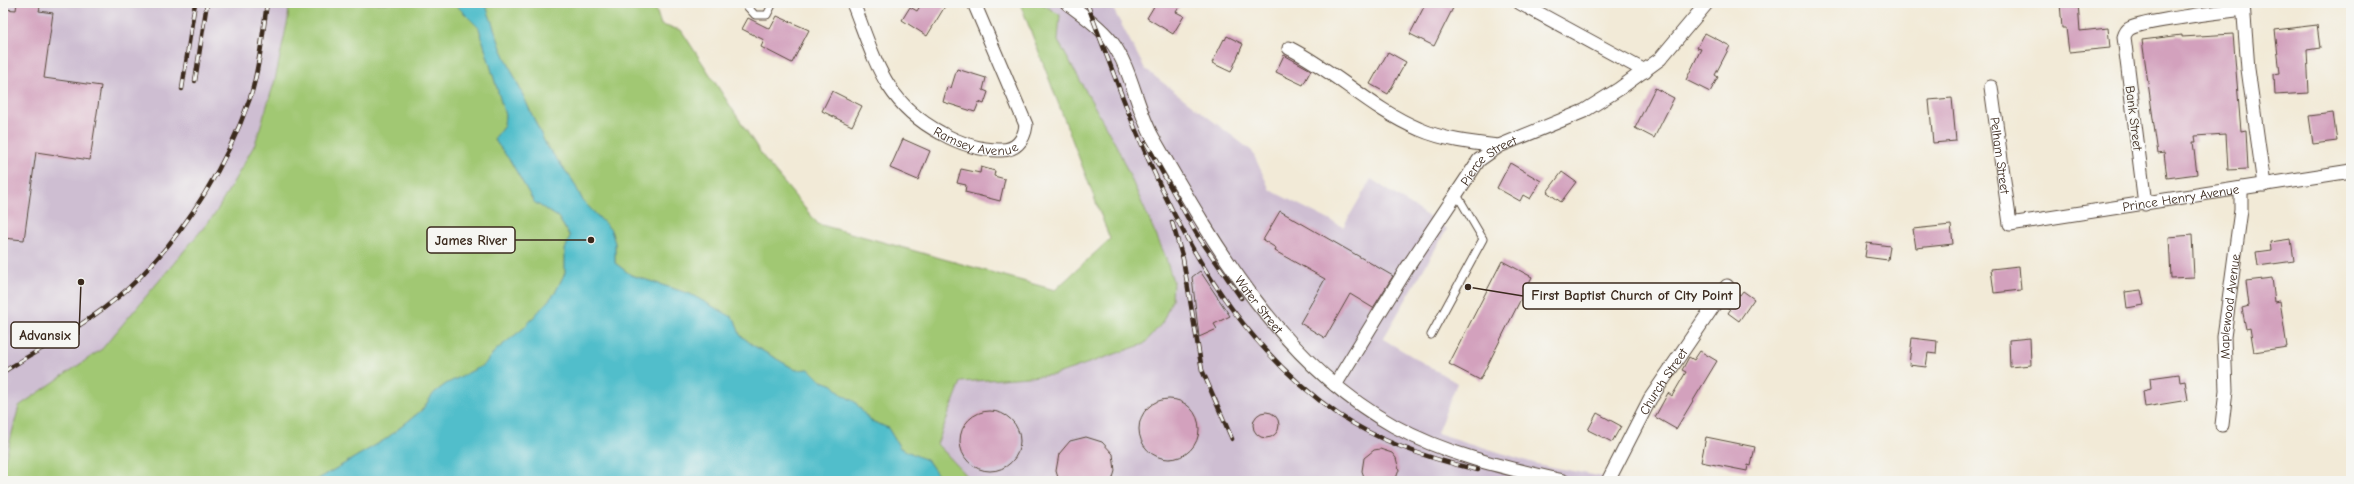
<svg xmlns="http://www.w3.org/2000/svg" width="2354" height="484" viewBox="0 0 2354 484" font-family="'Comic Neue',sans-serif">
  <rect width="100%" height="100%" fill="#f6f6f2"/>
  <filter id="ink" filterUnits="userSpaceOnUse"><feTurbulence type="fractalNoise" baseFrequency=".025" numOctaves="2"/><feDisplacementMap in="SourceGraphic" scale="8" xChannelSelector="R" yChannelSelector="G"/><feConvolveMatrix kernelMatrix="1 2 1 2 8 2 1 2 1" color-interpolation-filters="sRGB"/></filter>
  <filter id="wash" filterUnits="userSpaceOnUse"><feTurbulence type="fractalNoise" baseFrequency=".012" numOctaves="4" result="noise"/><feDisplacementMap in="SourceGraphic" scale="16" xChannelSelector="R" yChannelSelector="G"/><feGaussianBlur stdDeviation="0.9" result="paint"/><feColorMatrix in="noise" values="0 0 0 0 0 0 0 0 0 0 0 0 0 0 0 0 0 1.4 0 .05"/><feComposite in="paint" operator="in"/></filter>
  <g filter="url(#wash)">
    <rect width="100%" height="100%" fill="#f2ead7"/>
    <!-- industrial -->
    <path fill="#cebed2" d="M3,3H289L288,19L275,80L255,144L215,214L102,349L19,406L8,481H3Z
      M1041,3H1110L1145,69L1252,151L1270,190L1343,227L1371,179L1447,229L1383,339L1457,383L1437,433L1537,464L1624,481H972L937,444L961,382L1054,375L1144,344L1162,323L1172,300L1173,281L1164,253L1117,147L1058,41L1060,15Z"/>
    <!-- green -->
    <path fill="#a1c873" stroke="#6e7948" d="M289,3H454L479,28L505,115L504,126L494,139L511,162L534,202L558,217L570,237L565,250V273L555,293L524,328L495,351L484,365L446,384L434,393L422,410L386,439L315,481H3V468L19,406L102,349L215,214L255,144L275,80L288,19Z
      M485,3H654L661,25L681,30L766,161L818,224L1055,290L1110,239L1020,3H1041L1060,15L1058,41L1117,147L1164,253L1173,281L1172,300L1162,323L1144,344L1054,375L961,382L937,444L972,481H942L928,461L900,448L888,428L869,420L855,402L841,394L833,385L820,380L809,369L796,370L754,346L740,335L735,320L690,294L631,275L615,263V243L611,230L583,201L573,181L546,145L501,48Z"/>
    <!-- water -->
    <path fill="#51becb" stroke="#467474" d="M454,3H485L501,48L546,145L573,181L583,201L611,230L615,243V263L631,275L690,294L732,317L735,320L740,335L754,346L796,370L809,369L820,380L833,385L841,394L855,402L869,420L888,428L900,448L928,461L942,481H315L386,439L422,410L434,393L446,384L484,365L495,351L524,328L555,293L565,273V250L570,236L558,217L534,202L511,162L494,139L504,126L505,115L479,28Z"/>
    <g id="blocks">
      <!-- building -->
      <path fill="#d3a1bd" d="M17,3H41L39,11L53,13L44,78L101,86L90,160L36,152L24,240L3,238V9L16,10Z
        M922,3H947L927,36L902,20L910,7L917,11Z
        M1156,3H1182L1176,12L1184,16L1173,34L1147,18Z
        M1426,3H1444L1453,8L1434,46L1410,34Z
        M2060,3H2078L2080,31L2108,28L2110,48L2069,52L2066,28H2062Z
        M777,16L809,30L792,63L761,47L764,40L742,29L748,18L770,29Z
        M2317,25L2320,48L2307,50L2309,93L2275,95L2274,74L2280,73L2275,30Z
        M1705,33L1730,46L1715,75L1718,77L1710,92L1686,80L1701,49L1697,48Z
        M2233,34L2241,131L2246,130L2248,169L2228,170L2226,134L2195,136L2196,142H2193L2197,174L2167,178L2164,153L2158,154L2142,40L2182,35V37Z
        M1227,36L1243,44L1231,72L1212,63L1224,39L1225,40Z
        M1388,52L1406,62L1388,94L1370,84Z
        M1284,55L1311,70L1303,85L1276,72Z
        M957,69L986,78L983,90L988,92L984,104L979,102L975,112L943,102L947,87L951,88Z
        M1655,88L1674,98L1654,138L1635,128Z
        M832,91L862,106L852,126L822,111Z
        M1952,98L1956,141L1933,143L1929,100Z
        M2333,113L2337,141L2313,144L2309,116Z
        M903,139L930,151L918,180L890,168Z
        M1510,163L1541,181L1530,199L1523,195L1520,201L1497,188Z
        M981,167L995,171L994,176L1005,179L1000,201L965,192L966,185L957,183L961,169L980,173Z
        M1562,172L1576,182L1561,202L1547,192Z
        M1280,211L1393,276L1373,308L1350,294L1325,338L1300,323L1325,279L1275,251L1276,248L1263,240Z
        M1951,225L1953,244L1916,248L1913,229Z
        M2192,235L2194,277L2171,278L2169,237Z
        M2291,239L2294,261L2258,266L2256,252L2271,250L2270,242Z
        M1867,243L1890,246L1888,260L1865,257Z
        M1502,261L1532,277L1480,380L1449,364Z
        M2019,266L2021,290L1994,293L1991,269Z
        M1200,271L1230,316L1214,324L1217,329L1199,337L1192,277Z
        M2272,278L2275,302L2280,301L2287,347L2254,352L2250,328L2246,329L2242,308L2249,306L2246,281Z
        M2141,290L2144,305L2127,308L2125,292Z
        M1743,291L1754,299L1739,321L1728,313L1730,310L1726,306L1736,292L1740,295Z
        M1912,338L1937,341L1936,354L1928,353L1926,367L1909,365Z
        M2030,338L2031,365L2010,367L2009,340Z
        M1700,351L1717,361L1676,429L1655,417L1668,393L1672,396L1686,372L1682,370L1689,357L1694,360Z
        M2179,374L2180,382L2185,381L2188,400L2145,407L2143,391L2151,389L2150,378Z
        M1139 429a30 30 0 1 1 60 0a30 30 0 1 1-60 0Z
        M960 441a30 30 0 1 1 60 0a30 30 0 1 1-60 0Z
        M1253 425a13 13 0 1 1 26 0a13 13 0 1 1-26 0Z
        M1597,413L1621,426L1612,442L1588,430Z
        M1086,437L1102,442L1113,454L1115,471L1112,481H1059L1056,471L1059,454L1070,441Z
        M1706,437L1755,447L1751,466L1748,465L1747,471L1701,462Z
        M1380,449L1392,453L1396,458L1399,470L1395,481H1367L1364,477L1362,471L1364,458L1374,450Z"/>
    </g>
  </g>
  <g filter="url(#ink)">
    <use href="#blocks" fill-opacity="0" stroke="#56473a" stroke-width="1"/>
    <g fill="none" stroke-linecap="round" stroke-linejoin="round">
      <!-- lane casing -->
      <g stroke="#56473a" stroke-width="9">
        <path id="lane" d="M744,3L755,15H767L773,3
          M1431,335L1483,239L1456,193"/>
      </g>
      <!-- street casing -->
      <g stroke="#56473a" stroke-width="15">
        <g id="street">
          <path id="s1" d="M853,3C875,59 884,103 941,133C959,143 978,150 999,150C1015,151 1024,141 1026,125L974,3"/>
          <path id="s2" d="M1067,3C1083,15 1099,26 1111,41C1132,69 1136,108 1153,138C1215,246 1281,363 1394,426C1446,455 1506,468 1563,481"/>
          <path d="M1520,3L1645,71"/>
          <path d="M2243,3L2248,69L2264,185"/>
          <path d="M1289,48C1335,71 1373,110 1419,129C1444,140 1472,143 1499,146"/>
          <path id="s3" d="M1991,87L2010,224L2351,171"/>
          <path d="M2145,204L2124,37C2125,34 2126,31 2129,29C2140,21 2224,12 2243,9"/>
          <path id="s4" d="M1335,385L1407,268L1479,160L1499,146L1584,111L1619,89L1660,59L1707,3"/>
          <path id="s5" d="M2222,425L2226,391L2224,337L2241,210V188"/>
          <path id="s6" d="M1608,481L1650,399L1727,286"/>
        </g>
      </g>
      <!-- lane -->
      <use href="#lane" stroke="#fff" stroke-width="7"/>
      <!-- street -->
      <use href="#street" stroke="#fff" stroke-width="13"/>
      <!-- rail casing -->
      <g stroke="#3b2a1e" stroke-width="4.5">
        <path id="rail" d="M1087,3C1143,153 1200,318 1338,414C1379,442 1430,459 1478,470
          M195,81L207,3
          M182,89L195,3
          M1146,143L1196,233L1241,298
          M1172,222L1183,259L1202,370L1232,439
          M3,372C49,343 101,317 140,277C188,228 227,164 250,98C259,71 263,32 267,3"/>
      </g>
      <!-- rail -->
      <use href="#rail" stroke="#f6f6f2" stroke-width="3" stroke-dasharray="9" stroke-linecap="butt"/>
    </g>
  </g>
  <g text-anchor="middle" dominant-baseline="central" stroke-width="3.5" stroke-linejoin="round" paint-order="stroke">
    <!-- street labels -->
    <g font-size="13" fill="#3b2a1e" stroke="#f6f6f2">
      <text transform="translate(2134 118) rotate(83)">Bank Street</text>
      <text stroke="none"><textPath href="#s1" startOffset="198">Ramsey Avenue</textPath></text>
      <text stroke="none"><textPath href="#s3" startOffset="69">Pelham Street</textPath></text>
      <text stroke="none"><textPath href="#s4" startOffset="274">Pierce Street</textPath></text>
      <text stroke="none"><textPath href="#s3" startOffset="311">Prince Henry Avenue</textPath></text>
      <text stroke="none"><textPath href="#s2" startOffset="362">Water Street</textPath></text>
      <text stroke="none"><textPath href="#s5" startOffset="119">Maplewood Avenue</textPath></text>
      <text stroke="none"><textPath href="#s6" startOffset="114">Church Street</textPath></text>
    </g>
  </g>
  <!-- callouts -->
  <path fill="none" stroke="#3b2a1e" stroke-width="1.5" d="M591 240L515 240M1468 287L1523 296M81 282L79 335"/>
  <g fill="#3b2a1e" stroke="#f6f6f2" stroke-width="1.5">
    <circle cx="591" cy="240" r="4"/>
    <circle cx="1468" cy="287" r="4"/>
    <circle cx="81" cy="282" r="4"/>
  </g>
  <g fill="#f6f6f2" stroke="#3b2a1e" stroke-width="1.5">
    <rect x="427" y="227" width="88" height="26" rx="4"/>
    <rect x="1523" y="283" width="217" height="26" rx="4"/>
    <rect x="11" y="322" width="68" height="26" rx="4"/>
  </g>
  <g font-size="14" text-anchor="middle" font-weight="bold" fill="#3b2a1e">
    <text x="471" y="245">James River</text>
    <text x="1632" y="300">First Baptist Church of City Point</text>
    <text x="45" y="340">Advansix</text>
  </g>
  <!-- margin -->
  <rect width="2354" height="484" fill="none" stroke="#f6f6f2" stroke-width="16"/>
</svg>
